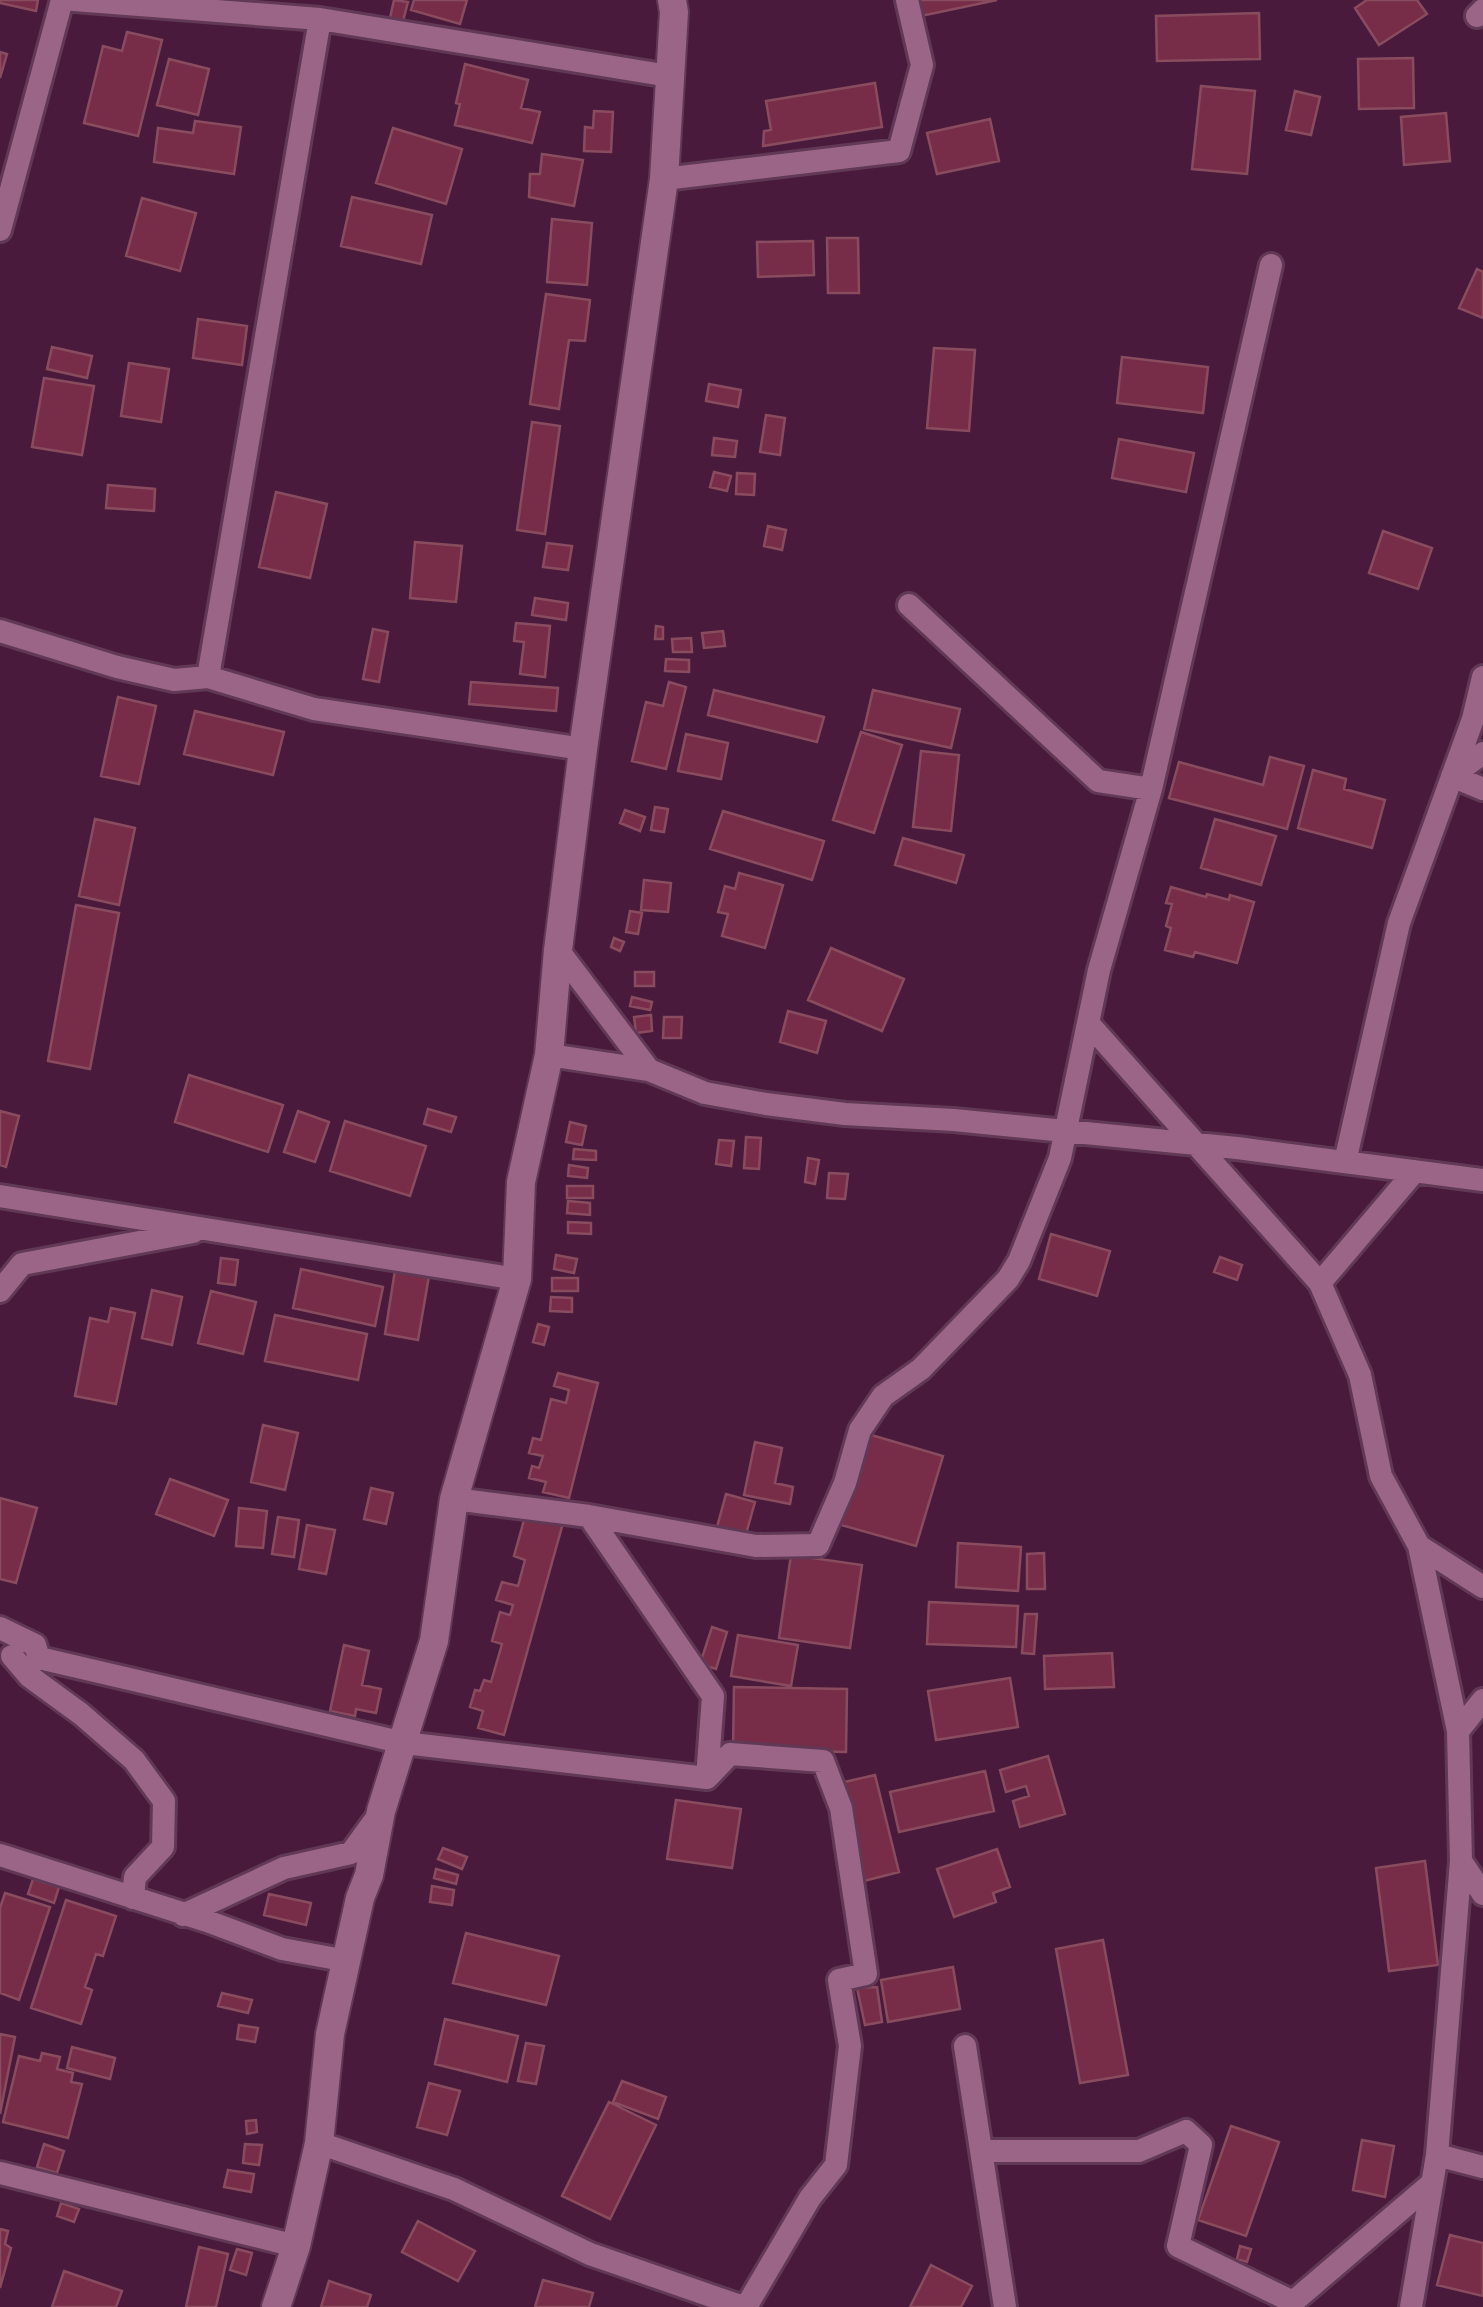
<svg xmlns="http://www.w3.org/2000/svg" width="1483" height="2307" viewBox="0 0 1483 2307" font-family="Commissioner,sans-serif">
  <rect width="100%" height="100%" fill="#491a3b"/>
  <!-- building -->
  <path fill="#772d47" stroke="#894c5f" stroke-width="2.5" d="M0,0H38L36,11L0,3Z
    M394,0L408,2L403,21L390,18Z
    M414,0H467L460,24L411,10Z
    M912,0H997L916,17Z
    M1367,0H1417L1427,14L1379,45L1355,8Z
    M1259,13L1260,59L1157,61L1156,16Z
    M127,32L162,40L138,136L84,123L103,46L122,51Z
    M0,52L7,54L0,78Z
    M1413,58L1414,108L1359,109L1358,59Z
    M169,59L209,69L198,115L157,105Z
    M465,64L528,80L521,108L540,112L532,143L455,125L460,104L456,103Z
    M875,83L882,127L763,146L764,131L771,130L766,101Z
    M1201,86L1255,91L1247,174L1192,169Z
    M1295,91L1320,97L1311,135L1286,130Z
    M594,111L613,112L611,152L584,151L585,127L593,128Z
    M1446,113L1450,161L1404,165L1401,117Z
    M990,119L999,161L937,174L927,133Z
    M195,121L241,127L234,174L154,162L158,128L193,133Z
    M393,128L462,149L446,204L376,183Z
    M542,154L583,160L574,206L529,197L530,174H540Z
    M352,197L432,215L421,264L341,246Z
    M142,198L196,213L180,271L126,256Z
    M552,219L592,223L587,285L547,282Z
    M827,238H858L859,293H828Z
    M813,241L814,275L758,277L757,242Z
    M1477,269L1483,272V318L1459,308Z
    M546,294L590,300L585,341L569,340L559,409L530,404Z
    M198,319L247,326L242,365L193,358Z
    M52,347L92,356L87,378L47,369Z
    M934,348L975,350L969,431L927,428Z
    M1122,357L1208,367L1203,413L1117,403Z
    M129,363L169,369L161,422L121,416Z
    M44,378L94,386L82,455L32,447Z
    M709,384L741,390L738,407L706,401Z
    M766,415L785,418L780,455L760,452Z
    M532,422L560,426L545,534L517,530Z
    M714,438L737,441L735,457L712,455Z
    M1119,439L1194,453L1186,492L1112,478Z
    M714,472L731,476L727,491L710,487Z
    M737,473L755,474L754,495L736,494Z
    M108,485L155,489L154,511L106,508Z
    M276,492L327,504L310,578L259,567Z
    M768,526L786,530L782,550L764,546Z
    M1383,531L1432,548L1418,589L1369,573Z
    M415,542L462,546L456,602L410,598Z
    M547,543L572,546L568,570L543,567Z
    M535,598L568,603L566,620L532,615Z
    M516,623L550,626L545,677L520,674L524,642L514,641Z
    M656,626L663,627V639H655Z
    M373,629L388,632L379,682L363,679Z
    M723,631L725,646L704,648L702,633Z
    M691,638L692,652H673L672,639Z
    M666,659L689,660V672L665,671Z
    M471,682L558,688L556,711L469,704Z
    M669,682L686,687L666,769L632,761L646,702L663,706Z
    M714,690L824,717L817,742L708,715Z
    M873,690L960,709L951,748L864,729Z
    M118,697L156,706L139,784L101,776Z
    M195,711L284,732L273,775L184,754Z
    M861,732L902,745L874,833L833,820Z
    M686,734L728,743L721,779L678,771Z
    M921,751L959,755L951,831L913,827Z
    M1270,757L1304,766L1287,829L1169,798L1179,762L1263,785Z
    M1313,770L1346,779L1344,789L1385,800L1372,848L1298,828Z
    M655,807L668,809L664,832L651,830Z
    M625,810L645,817L640,831L620,823Z
    M723,811L824,841L812,880L710,849Z
    M95,819L135,828L119,905L79,896Z
    M1215,819L1276,836L1261,885L1201,868Z
    M903,838L964,855L956,883L895,865Z
    M739,873L783,885L765,948L722,936L728,914L718,912L725,886L735,889Z
    M644,880L671,883L668,912L641,910Z
    M1171,887L1206,897L1207,894L1229,900L1230,895L1254,902L1237,963L1195,952L1193,957L1165,950L1171,928L1166,926L1172,904L1166,903Z
    M76,905L119,913L90,1069L48,1061Z
    M630,911L642,913L638,934L626,932Z
    M614,938L624,942L620,951L611,947Z
    M831,948L904,979L882,1031L808,1000Z
    M635,972H654V986H635Z
    M632,997L652,1002L650,1010L630,1006Z
    M788,1011L826,1021L817,1053L780,1042Z
    M651,1015L652,1031L636,1033L634,1017Z
    M664,1017H682L681,1038H663Z
    M189,1075L283,1105L268,1152L175,1122Z
    M428,1109L456,1117L451,1132L424,1124Z
    M0,1111L19,1116L6,1167L0,1165Z
    M298,1111L329,1122L315,1162L284,1152Z
    M345,1121L426,1146L410,1196L330,1171Z
    M570,1122L586,1126L582,1145L566,1142Z
    M746,1137L761,1138L759,1169L744,1168Z
    M719,1140L734,1141L731,1166L716,1164Z
    M574,1149L596,1151V1160L573,1159Z
    M808,1158L819,1160L815,1184L805,1182Z
    M569,1165L588,1168L587,1178L568,1176Z
    M829,1173L848,1174L845,1199L827,1198Z
    M567,1186H593V1198H567Z
    M568,1201L590,1203V1215L567,1213Z
    M568,1222L591,1223V1234L568,1233Z
    M1051,1234L1110,1251L1097,1296L1039,1279Z
    M556,1255L577,1259L574,1273L554,1269Z
    M1220,1257L1242,1265L1237,1280L1214,1272Z
    M221,1258L238,1260L235,1285L218,1283Z
    M301,1269L383,1287L375,1326L293,1308Z
    M395,1270L429,1276L418,1340L385,1334Z
    M552,1278H578V1291H552Z
    M152,1290L182,1297L172,1345L142,1338Z
    M211,1291L256,1302L243,1354L198,1343Z
    M551,1297L572,1298V1312L550,1311Z
    M111,1308L135,1313L116,1404L75,1396L90,1318L108,1322Z
    M275,1315L367,1334L358,1380L265,1361Z
    M538,1324L549,1327L544,1345L533,1342Z
    M558,1373L598,1383L569,1498L543,1492L546,1482L529,1478L532,1466L539,1468L543,1456L529,1453L533,1438L541,1440L551,1399L566,1403L569,1390L554,1386Z
    M263,1425L298,1433L285,1490L251,1482Z
    M868,1434L943,1456L916,1546L841,1525Z
    M755,1442L782,1448L775,1483L793,1487L790,1504L744,1495Z
    M170,1479L228,1500L214,1536L156,1514Z
    M371,1488L393,1493L386,1524L364,1519Z
    M726,1494L755,1502L746,1534L717,1527Z
    M0,1498L37,1508L16,1583L0,1579Z
    M239,1508L267,1511L263,1548L236,1546Z
    M526,1513L563,1523L504,1735L478,1728L483,1711L470,1707L475,1690L480,1691L484,1680L491,1682L502,1644L492,1641L500,1612L510,1615L513,1605L496,1600L502,1582L518,1586L525,1560L514,1556Z
    M278,1517L299,1520L294,1557L272,1554Z
    M307,1525L335,1530L326,1574L299,1569Z
    M958,1543L1021,1547L1018,1591L956,1587Z
    M1044,1553L1045,1589H1027V1554Z
    M791,1555L862,1565L850,1648L779,1638Z
    M929,1602L1018,1606L1016,1647L927,1644Z
    M1025,1614H1037L1034,1654L1022,1653Z
    M712,1627L727,1632L716,1669L700,1664Z
    M738,1635L798,1645L791,1686L731,1676Z
    M344,1645L369,1651L362,1685L381,1689L376,1713L356,1709L355,1716L330,1711Z
    M1112,1653L1114,1687L1045,1689L1044,1656Z
    M1010,1678L1018,1727L936,1740L928,1691Z
    M734,1687L847,1689L846,1752L733,1750Z
    M1048,1756L1065,1814L1020,1827L1013,1801L1029,1796L1026,1786L1006,1792L1000,1770Z
    M985,1771L994,1811L899,1832L890,1792Z
    M875,1775L899,1872L864,1881L840,1783Z
    M676,1800L741,1809L732,1868L667,1859Z
    M443,1848L467,1857L462,1869L438,1859Z
    M997,1849L1010,1887L993,1893L996,1902L954,1917L937,1869Z
    M1425,1861L1438,1965L1389,1971L1376,1868Z
    M436,1869L458,1875L456,1884L434,1878Z
    M33,1879L59,1887L54,1903L28,1894Z
    M432,1886L454,1890L452,1905L430,1902Z
    M5,1893L50,1907L19,2000L0,1993V1908Z
    M269,1894L311,1903L306,1925L264,1915Z
    M66,1900L116,1916L103,1956L96,1954L85,1987L92,1990L81,2024L31,2008Z
    M466,1933L559,1956L546,2005L453,1983Z
    M1103,1940L1128,2075L1080,2083L1056,1949Z
    M953,1967L960,2009L888,2022L881,1980Z
    M877,1987L882,2022L865,2025L857,1988Z
    M222,1993L252,2000L248,2013L218,2006Z
    M445,2019L518,2036L507,2082L435,2064Z
    M239,2025L258,2028L255,2042L237,2039Z
    M0,2034L15,2037L0,2114Z
    M526,2043L544,2046L536,2084L518,2081Z
    M72,2047L115,2058L110,2079L67,2068Z
    M42,2053L60,2057L57,2069L73,2073L71,2082L82,2084L68,2138L3,2122L19,2056L40,2061Z
    M622,2081L666,2097L658,2119L613,2102Z
    M429,2083L460,2091L447,2135L417,2127Z
    M609,2102L656,2125L610,2219L562,2196Z
    M256,2120L257,2132L247,2134L246,2121Z
    M1231,2126L1279,2142L1246,2236L1198,2220Z
    M1362,2140L1394,2146L1385,2197L1353,2190Z
    M44,2144L64,2151L57,2173L37,2167Z
    M245,2144L262,2145L259,2165L243,2163Z
    M228,2170L254,2174L251,2192L224,2187Z
    M61,2203L79,2209L74,2222L57,2216Z
    M418,2221L475,2251L458,2281L402,2252Z
    M0,2229L8,2231L5,2244L11,2248L0,2288Z
    M1450,2235L1483,2243V2296L1437,2285Z
    M1240,2246L1251,2249L1247,2262L1237,2259Z
    M199,2247L228,2254L216,2307H186Z
    M237,2249L252,2253L246,2275L230,2270Z
    M931,2265L972,2286L961,2307H910Z
    M64,2271L122,2291L116,2307H52Z
    M543,2280L593,2293L589,2307H535Z
    M329,2281L371,2295L367,2307H321Z"/>
  <g fill="none" stroke-linecap="round" stroke-linejoin="round">
    <!-- minor casing -->
    <g stroke="#613855" stroke-width="28">
      <path id="minor" d="M74,0L320,19L669,76
        M1477,16L1483,10
        M664,179L899,151L922,65L907,0
        M0,230L62,0
        M909,605L1098,781L1151,789
        M0,631L117,667L174,680L208,677L314,709L583,749
        M208,677L320,19
        M1452,776L1483,753
        M1452,776L1483,789
        M558,950L649,1070
        M1088,1023L1320,1283
        M549,1055L649,1070L705,1093L766,1104L845,1114L954,1120L1237,1148L1483,1180
        M1345,1162L1399,923L1473,719L1483,677
        M0,1196L517,1279
        M0,1291L22,1264L193,1232
        M454,1499L589,1516L756,1546L818,1545L845,1483L860,1430L883,1396L921,1369L1008,1279L1019,1261L1060,1158L1099,970L1151,789L1271,265
        M589,1516L713,1696L707,1778
        M1419,1546L1483,1587
        M0,1628L35,1645L39,1658L404,1743L707,1778L730,1754L823,1761L841,1808L866,1974L839,1980L850,2046L836,2165L810,2198L746,2307
        M12,1656L29,1676L81,1714L134,1760L164,1801L163,1847L135,1877L133,1898
        M1458,1731L1483,1700
        M0,1855L207,1921L282,1949L348,1961
        M1461,1861L1483,1894
        M183,1915L284,1868L351,1853L378,1816
        M965,2046L1005,2307
        M319,2143L454,2189L590,2254L743,2307
        M982,2151H1139L1186,2131L1201,2145L1178,2246L1293,2302L1432,2183
        M1437,2155L1483,2167
        M0,2173L296,2246
        M1411,2307L1437,2155L1461,1861L1458,1731L1419,1546L1381,1476L1360,1375L1320,1283L1415,1171"/>
    </g>
    <!-- tertiary casing -->
    <g stroke="#613855" stroke-width="32">
      <path id="tertiary" d="M276,2307L296,2246L319,2143L330,2034L360,1898L369,1875L381,1811L434,1641L454,1499L517,1279L521,1182L549,1055L558,950L583,749L664,179L674,12L672,0"/>
    </g>
    <!-- minor -->
    <use href="#minor" stroke="#9b6588" stroke-width="22"/>
    <!-- tertiary -->
    <use href="#tertiary" stroke="#9b6588" stroke-width="28"/>
  </g>
</svg>
